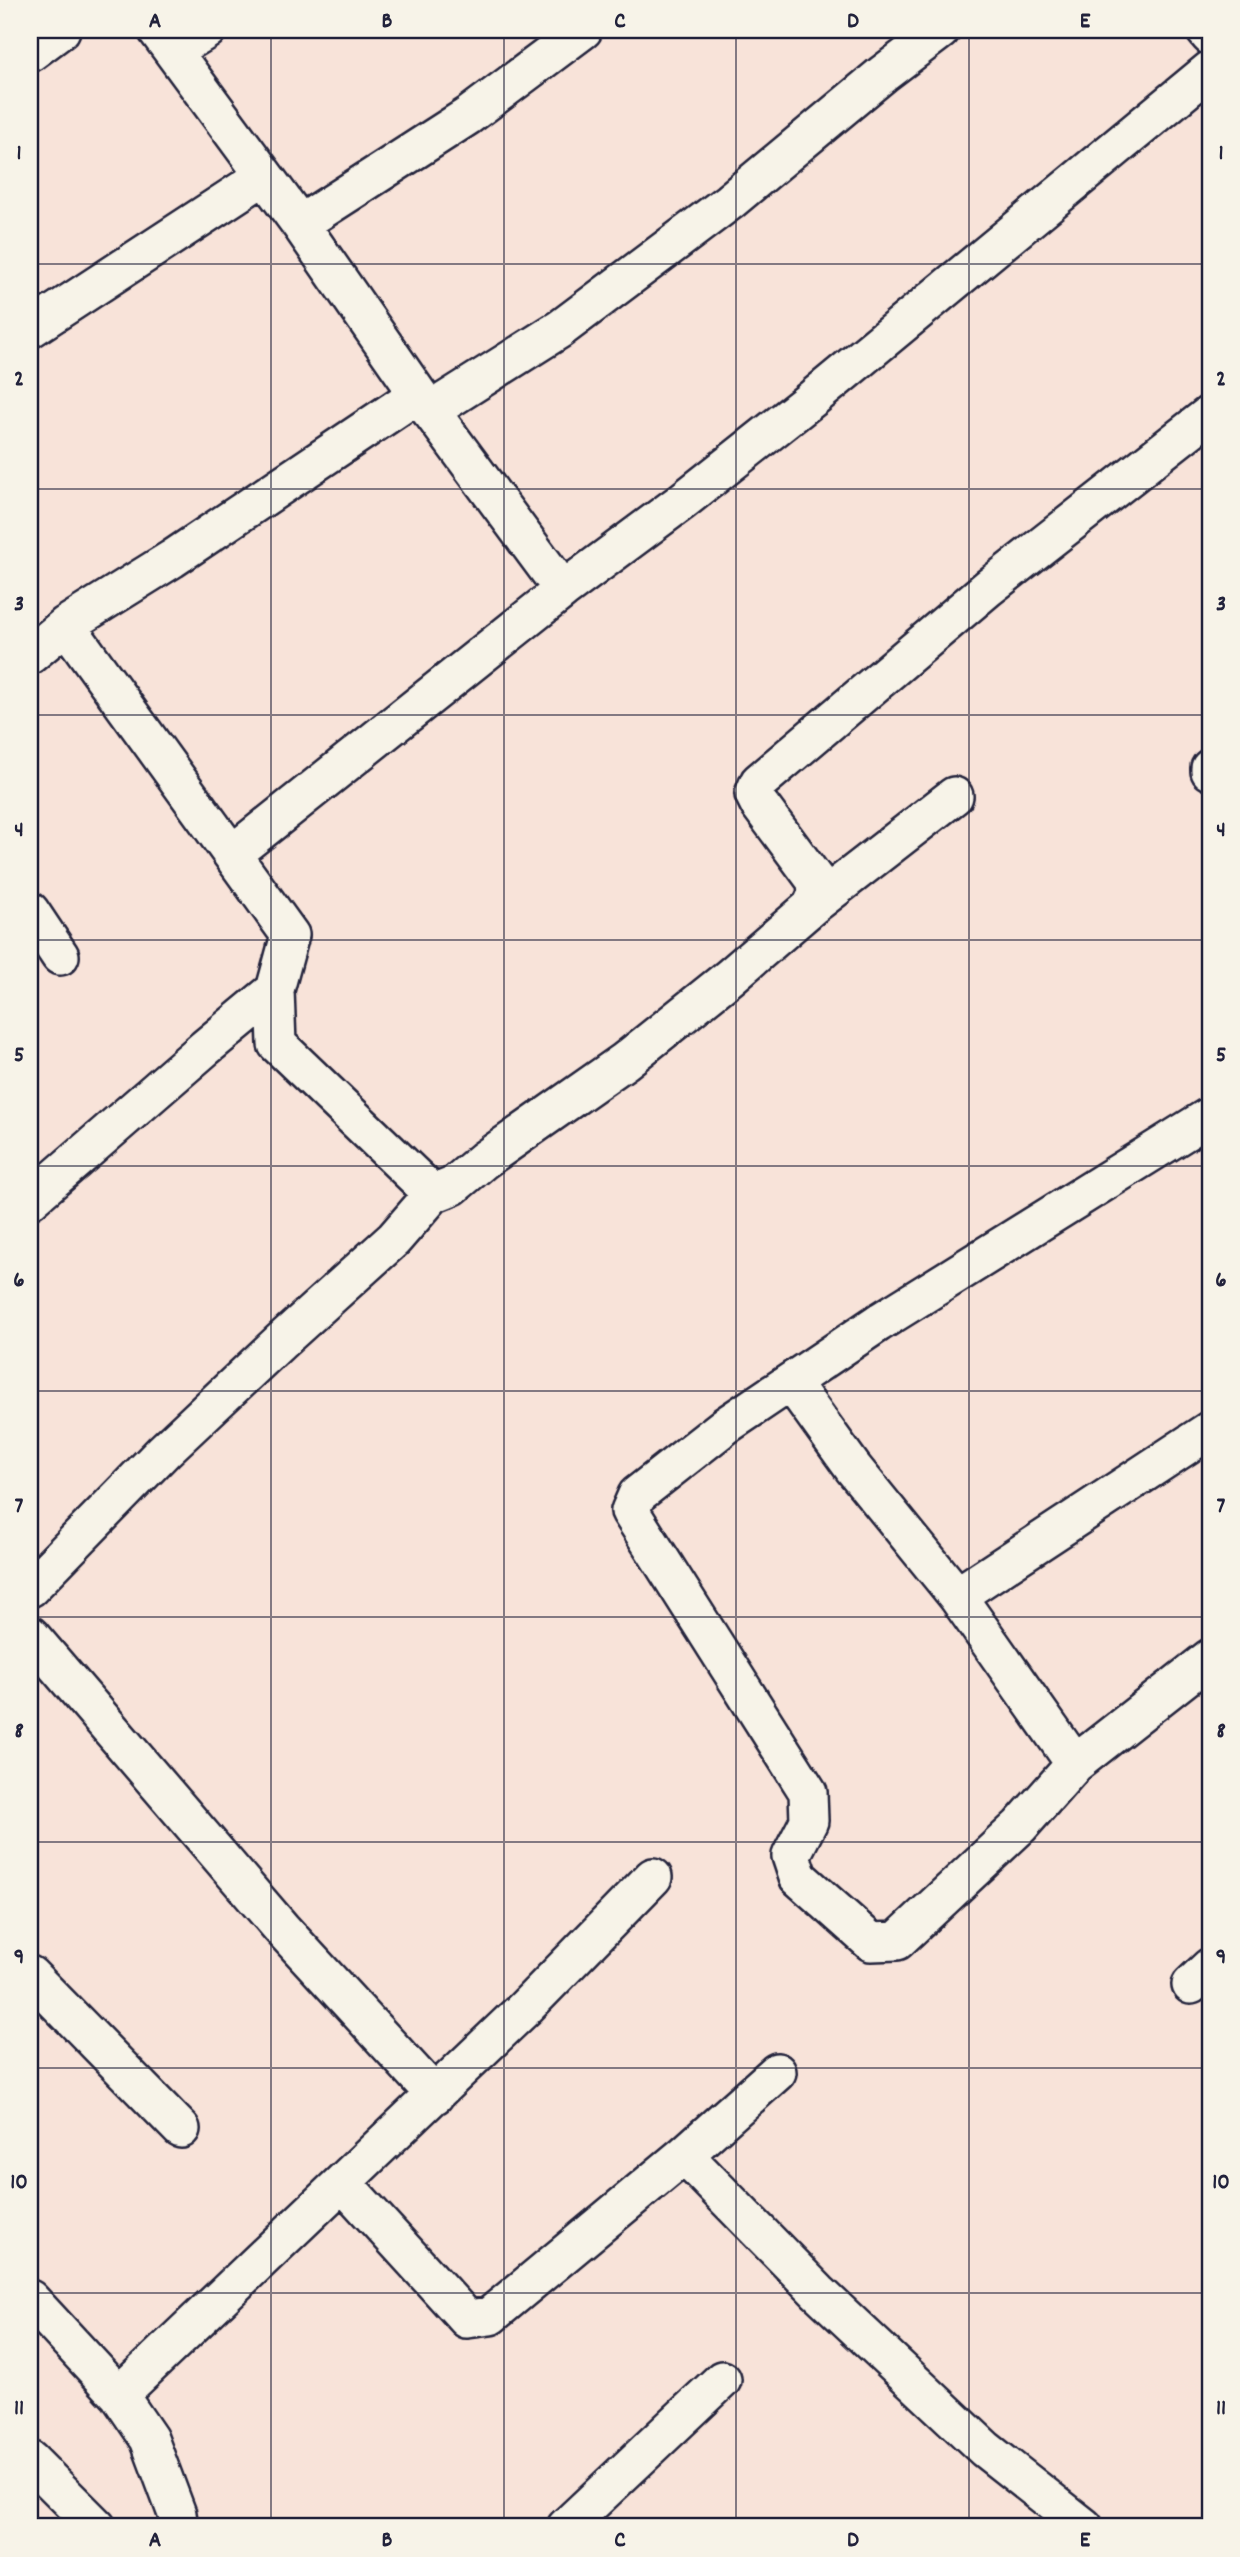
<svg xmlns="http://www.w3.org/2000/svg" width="1240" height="2557" viewBox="0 0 1240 2557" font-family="Dekko,sans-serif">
  <rect width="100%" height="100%" fill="#f8e3d9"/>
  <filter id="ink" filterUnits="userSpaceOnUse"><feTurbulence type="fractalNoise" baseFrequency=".0143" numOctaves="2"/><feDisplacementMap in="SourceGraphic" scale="14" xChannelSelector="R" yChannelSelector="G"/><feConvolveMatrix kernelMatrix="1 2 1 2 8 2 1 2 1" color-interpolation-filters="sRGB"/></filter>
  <g filter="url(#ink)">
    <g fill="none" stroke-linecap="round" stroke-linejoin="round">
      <!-- minor casing -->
      <g stroke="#22223b" stroke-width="42">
        <path id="minor" d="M157,30L300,224L418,394L563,590
          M1205,30L1210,36
          M173,51L207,30
          M30,53L61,30
          M300,224L468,116L583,30
          M30,329L264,176
          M430,411L560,329L729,202L883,74L941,30
          M66,625L290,935L275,990L277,1044L433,1194
          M30,655L66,625L172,559L418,394
          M1210,768V771
          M232,854L563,590L680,503L813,398L1210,70
          M811,907L817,894L816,881L759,804L754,794L759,782L988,588L1210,414
          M30,911L60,956
          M30,1200L205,1048L275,990
          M791,1382L853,1468L957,1596L1075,1764L1210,1658
          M30,1588L164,1451L280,1342L394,1239L433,1194L453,1186L484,1160L625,1061L730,977L811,907L954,796
          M957,1596L1210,1430
          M30,1635L282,1929L435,2095
          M1075,1764L1020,1826L897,1941L871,1942L798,1877L791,1856L809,1821L808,1792L630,1511L637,1495L725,1426L878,1323L1210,1116
          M30,1975L181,2129
          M1191,1985L1210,1967
          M684,2155L777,2072
          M343,2183L467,2319L490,2316L684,2155L818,2292L985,2449L1084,2527
          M30,2299L119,2395L149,2439L177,2514L179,2527
          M119,2395L525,2008L653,1877
          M30,2460L97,2527
          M566,2527L722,2380"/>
      </g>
      <!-- minor -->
      <use href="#minor" stroke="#f7f3e8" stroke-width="37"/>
    </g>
  </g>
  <!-- grid -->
  <path fill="none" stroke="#22223b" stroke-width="2" stroke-opacity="0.55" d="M271,30V2527M504,30V2527M736,30V2527M969,30V2527M30,264H1210M30,489H1210M30,715H1210M30,940H1210M30,1166H1210M30,1391H1210M30,1617H1210M30,1842H1210M30,2068H1210M30,2293H1210"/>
  <!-- margin -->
  <rect width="1240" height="2557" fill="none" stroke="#f7f3e8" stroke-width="77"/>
  <rect x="38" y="38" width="1164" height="2480" fill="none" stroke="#22223b" stroke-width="2.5"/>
  <g font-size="23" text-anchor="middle" font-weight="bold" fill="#22223b">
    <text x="155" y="27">A</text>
    <text x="387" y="27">B</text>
    <text x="620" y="27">C</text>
    <text x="853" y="27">D</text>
    <text x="1085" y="27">E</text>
    <text x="19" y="159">1</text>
    <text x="1221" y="159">1</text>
    <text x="19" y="385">2</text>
    <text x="1221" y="385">2</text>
    <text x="19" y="610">3</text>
    <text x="1221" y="610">3</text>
    <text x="19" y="836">4</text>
    <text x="1221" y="836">4</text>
    <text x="19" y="1061">5</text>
    <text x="1221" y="1061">5</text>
    <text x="19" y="1286">6</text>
    <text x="1221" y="1286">6</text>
    <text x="19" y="1512">7</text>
    <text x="1221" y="1512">7</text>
    <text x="19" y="1737">8</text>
    <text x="1221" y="1737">8</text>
    <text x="19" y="1963">9</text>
    <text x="1221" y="1963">9</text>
    <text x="19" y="2188">10</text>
    <text x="1221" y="2188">10</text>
    <text x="19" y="2414">11</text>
    <text x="1221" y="2414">11</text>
    <text x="155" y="2546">A</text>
    <text x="387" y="2546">B</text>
    <text x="620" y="2546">C</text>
    <text x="853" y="2546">D</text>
    <text x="1085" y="2546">E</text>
  </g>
</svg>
